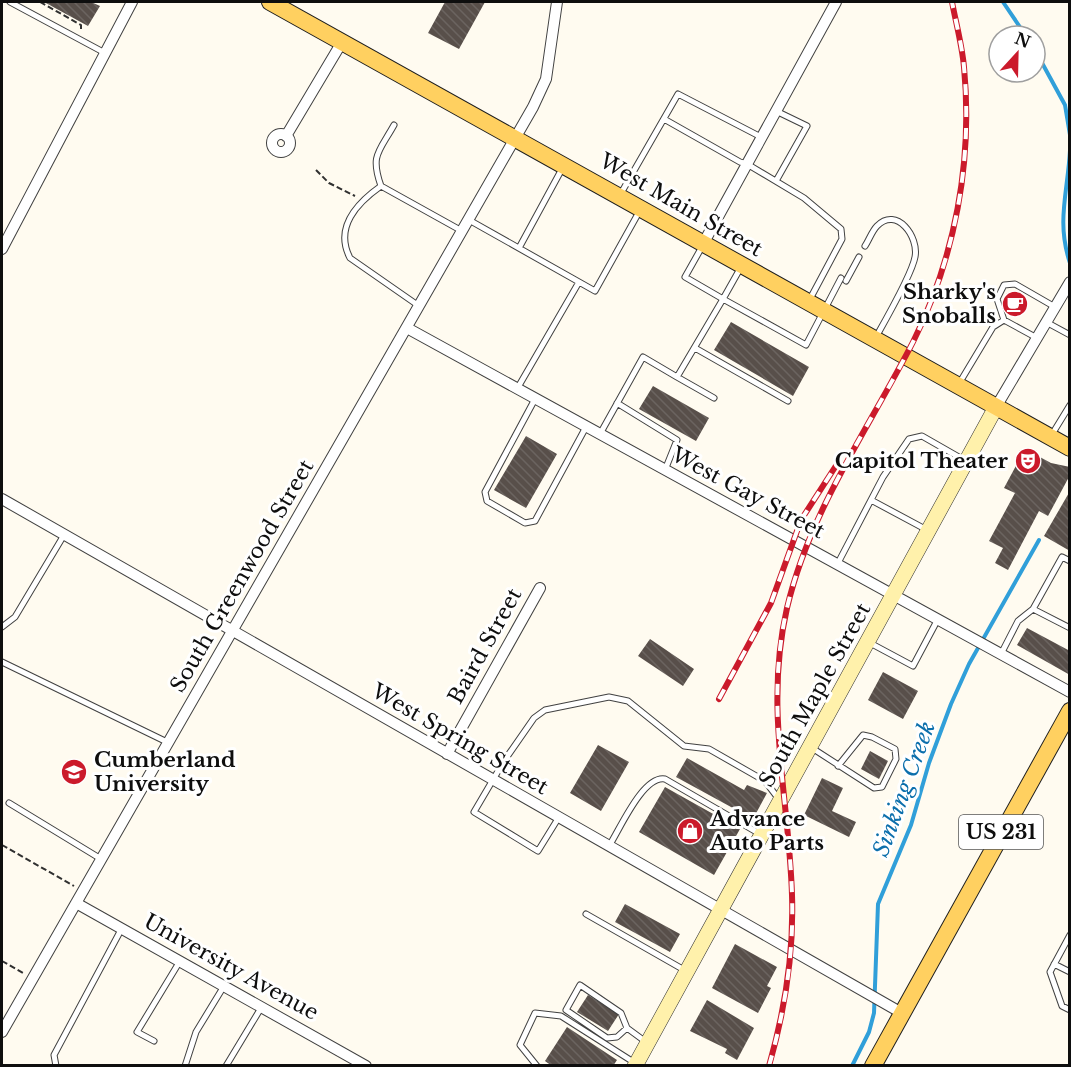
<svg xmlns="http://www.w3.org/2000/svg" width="1071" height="1067" viewBox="0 0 1071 1067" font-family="'Libre Baskerville',serif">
  <defs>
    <pattern id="building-back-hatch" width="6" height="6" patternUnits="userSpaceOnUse" patternTransform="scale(1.5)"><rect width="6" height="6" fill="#584f4a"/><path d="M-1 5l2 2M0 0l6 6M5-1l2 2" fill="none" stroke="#6b6460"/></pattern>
  </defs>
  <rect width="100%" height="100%" fill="#fffbf0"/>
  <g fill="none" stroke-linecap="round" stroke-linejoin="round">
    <!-- stream -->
    <path stroke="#309fd9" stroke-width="4" d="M1003,2L1026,36
      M1035,50L1065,105L1070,135
      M1070,150C1068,191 1056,222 1070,263
      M852,1066L869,1032L874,1013L878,904L911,825L929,763L951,704L969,664L1039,540"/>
  </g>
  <!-- building -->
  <path fill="url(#building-back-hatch)" d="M44,2H91L100,6L88,26Z
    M445,2H485L459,49L428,33Z
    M1010,293L1026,302L1019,314L1003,305Z
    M731,322L809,367L793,396L714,350Z
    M653,386L709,418L696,441L639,409Z
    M526,436L557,454L526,508L494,490Z
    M1025,449L1051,463L1070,467V475L1048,516L1039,511L1008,570L995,563L1003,548L989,541L1015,493L1004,488Z
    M1070,491V551L1044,536Z
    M1027,628L1070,651V675L1017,645Z
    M650,639L694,669L683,686L638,656Z
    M883,672L918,691L903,719L868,700Z
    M598,745L629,762L601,811L570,793Z
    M870,751L888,761L879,779L861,769Z
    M687,758L744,790L747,785L767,793L753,819L676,777Z
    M822,778L843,788L832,811L856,822L849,837L804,815Z
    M665,787L740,829L714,875L639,832Z
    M625,904L680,934L670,952L615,922Z
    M735,944L777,967L767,986L771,988L758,1013L712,988Z
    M588,995L619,1014L608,1031L577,1012Z
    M707,1000L754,1028L737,1060L725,1053L727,1049L690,1031Z
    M567,1027L617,1060L613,1066H552L545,1061Z"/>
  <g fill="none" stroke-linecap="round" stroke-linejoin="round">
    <!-- lane casing -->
    <g stroke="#414141" stroke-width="7">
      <path id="lane" d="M10,2L105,53
        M776,111L807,126L776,181
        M664,119L740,162L747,164L804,198L841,229L842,239L810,299
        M394,125C379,152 370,155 381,186L462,231
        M381,186C357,203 334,227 350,258L419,306
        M620,195L678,94L761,137
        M469,220L595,291L639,212
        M865,246C869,240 872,231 877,226C897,206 919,237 915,257C912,274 885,321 876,337
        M519,248L563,167
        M741,267L723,299L806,345L841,278
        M846,281L859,257
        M1004,320L997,299L1004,285L1015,284L1055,307
        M1046,322L1070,335
        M695,348L788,401
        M677,377L714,398
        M960,382L993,327L1004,320L1037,338
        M517,389L579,282
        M535,399L485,492L487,501L525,523L535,521L586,427
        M617,403L677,440L665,470
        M600,434L643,357L677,377L723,299L685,277L703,245
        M1051,436L1070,405
        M871,500L927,530
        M1070,561L1062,557L1033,609L1070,628
        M838,563L883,477L909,439L922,436L964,460
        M2,627L15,617L64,535
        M870,643L913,666L938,619
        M1001,654L1018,621L1033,609
        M2,662L169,743
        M812,748L874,788L882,787L896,759L895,749L872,737L863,735L838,766
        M9,803L101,859
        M559,817L538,851L474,812L504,761L534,718L545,710L609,697L628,701L684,746L709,749L765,781L778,798
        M609,846C620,829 643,775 665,779L760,834
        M586,914L686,971
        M1070,935L1050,972L1062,1006L1070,1010
        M1054,964L1070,972
        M627,1028L617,1037L607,1038L566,1010L580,985L621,1013L627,1028L646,1042
        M154,1041L137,1032L180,961
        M56,1066L54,1055L122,928
        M185,1066L196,1032L224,986
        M226,1066L261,1008
        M537,1066L520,1045L535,1013L561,1016L635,1063"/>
    </g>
    <!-- street casing -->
    <g stroke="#414141" stroke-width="12">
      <path id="street" d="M272 143a9 9 0 1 1 18 0a9 9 0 1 1-18 0Z
        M286,136L342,42
        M703,244L836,2
        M2,249L132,2
        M407,328L1070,692
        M996,407L1070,282
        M2,499L900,1012
        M447,754L540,588
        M76,903L366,1066
        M2,1032L533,107L546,79L557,2"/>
    </g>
    <!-- secondary casing -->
    <g stroke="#303030" stroke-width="16">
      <path id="secondary" d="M635,1066L996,407"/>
    </g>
    <!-- primary casing -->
    <g stroke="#1f1f1f" stroke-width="18">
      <path id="primary" d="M270,2L1070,448
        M873,1066L1070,711"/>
    </g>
    <!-- path -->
    <path stroke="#303030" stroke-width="2" stroke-dasharray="6 3" stroke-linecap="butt" d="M40,2L81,25V31
      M316,170L329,183L355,196
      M2,845L74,886
      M2,961L23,973"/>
    <!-- lane -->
    <use href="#lane" stroke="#fff" stroke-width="5"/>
    <!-- street -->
    <use href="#street" stroke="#fff" stroke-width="10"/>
    <!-- secondary -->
    <use href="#secondary" stroke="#fff1ab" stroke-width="15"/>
    <!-- primary -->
    <use href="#primary" stroke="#ffd060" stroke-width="16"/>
    <!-- rail casing -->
    <g stroke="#cb1a2b" stroke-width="6">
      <path id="rail" d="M719,699L771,603L801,520L839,461
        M769,1066C785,1010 794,953 792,895C789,796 764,708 787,608C810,510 868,430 913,342C955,258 973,161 964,67C962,45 956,23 952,2"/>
    </g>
    <!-- rail -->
    <use href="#rail" stroke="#fff" stroke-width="4" stroke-dasharray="11" stroke-linecap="butt"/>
  </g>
  <!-- icons -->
  <defs>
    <g id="cafe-disc" transform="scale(1.35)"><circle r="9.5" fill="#cb1a2b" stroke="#fff"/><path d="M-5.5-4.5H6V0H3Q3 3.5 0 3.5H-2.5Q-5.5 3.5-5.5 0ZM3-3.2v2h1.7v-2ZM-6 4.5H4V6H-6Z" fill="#fff"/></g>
    <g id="theatre-disc" transform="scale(1.35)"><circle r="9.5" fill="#cb1a2b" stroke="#fff"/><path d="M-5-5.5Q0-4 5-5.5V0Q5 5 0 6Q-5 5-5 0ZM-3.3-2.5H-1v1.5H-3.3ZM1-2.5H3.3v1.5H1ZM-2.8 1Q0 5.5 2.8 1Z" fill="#fff"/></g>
    <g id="university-disc" transform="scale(1.35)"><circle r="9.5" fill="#cb1a2b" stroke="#fff"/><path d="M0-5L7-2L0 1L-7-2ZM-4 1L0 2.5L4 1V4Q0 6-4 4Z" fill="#fff"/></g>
    <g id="shop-disc" transform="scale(1.35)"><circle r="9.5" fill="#cb1a2b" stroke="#fff"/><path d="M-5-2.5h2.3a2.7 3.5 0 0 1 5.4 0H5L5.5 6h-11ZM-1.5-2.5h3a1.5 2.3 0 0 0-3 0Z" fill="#fff"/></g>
  </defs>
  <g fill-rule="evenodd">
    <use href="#cafe-disc" x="1015" y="304"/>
    <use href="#theatre-disc" x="1028" y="461"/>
    <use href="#university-disc" x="74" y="772"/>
    <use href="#shop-disc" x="690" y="831"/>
  </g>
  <g text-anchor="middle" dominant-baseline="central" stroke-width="6" stroke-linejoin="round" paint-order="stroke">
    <!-- shield labels -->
    <rect fill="#fff" stroke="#565656" stroke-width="1.5" x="959" y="815" width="84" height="34" rx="4.5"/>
    <g font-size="20" font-weight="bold" fill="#0e0e0e">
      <text x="1001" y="832">US 231</text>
    </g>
    <!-- street labels -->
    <g font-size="21" fill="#0e0e0e" stroke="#fff">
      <text transform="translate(681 205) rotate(30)">West Main Street</text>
      <text transform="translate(748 493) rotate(28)">West Gay Street</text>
      <text transform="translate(242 576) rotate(-60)">South Greenwood Street</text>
      <text transform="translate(485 646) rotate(-61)">Baird Street</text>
      <text transform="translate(815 695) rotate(-61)">South Maple Street</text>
      <text transform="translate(460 739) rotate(30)">West Spring Street</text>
      <text transform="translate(231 967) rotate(29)">University Avenue</text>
    </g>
    <!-- poi labels -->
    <g font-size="21" font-weight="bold" fill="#0e0e0e" stroke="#fff" text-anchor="end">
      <text x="996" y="292">Sharky's<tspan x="996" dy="24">Snoballs</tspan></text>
      <text x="1008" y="461">Capitol Theater</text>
      <text x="94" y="760" text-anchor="start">Cumberland<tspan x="94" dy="24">University</tspan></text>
      <text x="710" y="819" text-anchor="start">Advance<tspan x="710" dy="24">Auto Parts</tspan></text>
    </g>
    <!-- water labels -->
    <g font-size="22" font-style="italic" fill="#0c6fac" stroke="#fff">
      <text transform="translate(904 789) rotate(-70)">Sinking Creek</text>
    </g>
  </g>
  <!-- border -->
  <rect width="1071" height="1067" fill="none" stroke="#0e0e0e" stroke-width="6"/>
  <!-- north arrow -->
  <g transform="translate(1017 54) rotate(22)"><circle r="28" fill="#ffffff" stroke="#9f9f9f" stroke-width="1.5"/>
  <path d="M0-4.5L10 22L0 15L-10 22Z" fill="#cb1a2b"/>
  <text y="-9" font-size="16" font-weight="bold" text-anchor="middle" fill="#0e0e0e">N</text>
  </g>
</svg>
